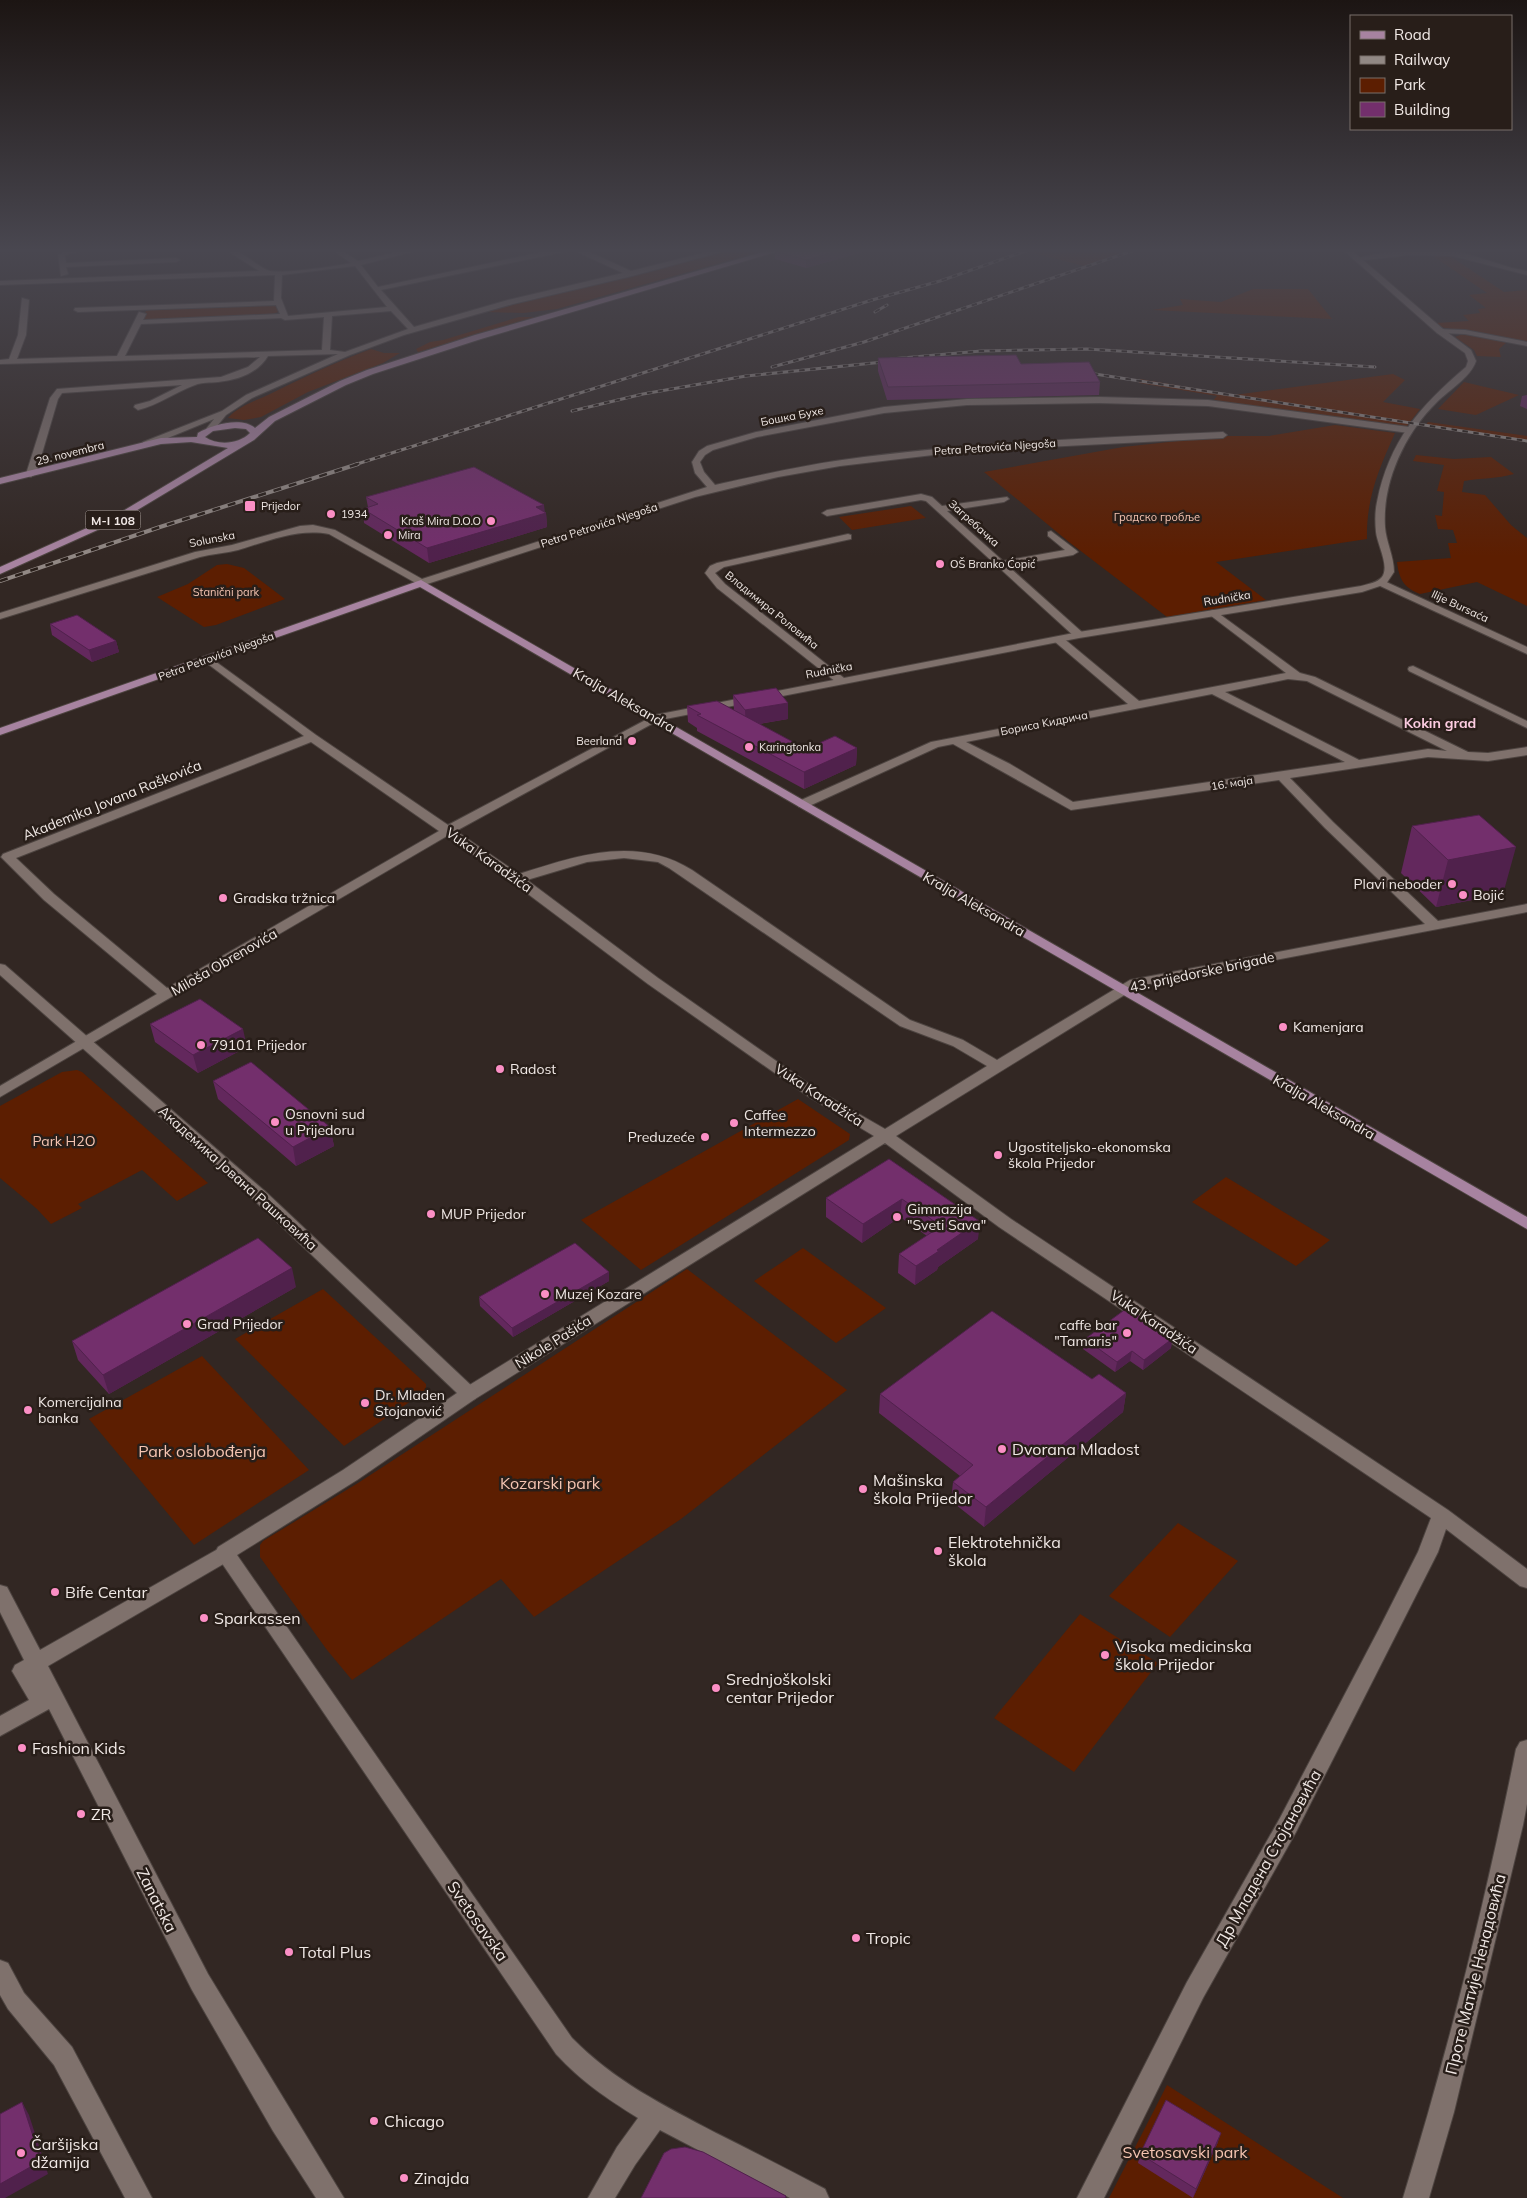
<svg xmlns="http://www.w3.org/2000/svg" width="1527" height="2198" viewBox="0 0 1527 2198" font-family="Mulish,sans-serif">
  <rect width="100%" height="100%" fill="#322723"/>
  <!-- green -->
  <path fill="#5c1e01" d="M736,248H773L557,309L523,313L486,312L508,304L620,279Z
    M1013,248H1138L1084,266Z
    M1430,254H1447L1504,292L1527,290V342L1440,327L1436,323L1469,321L1463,315L1480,313L1478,309L1486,308L1469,295L1487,293Z
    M1253,289H1308L1332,319L1152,310L1183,305L1180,299L1221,302Z
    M270,305L277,306L278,312L270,315L149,321L142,319L146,311L154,309Z
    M519,317H538L418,352L416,349L430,342L443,340Z
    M1463,334L1507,342L1499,349L1501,357L1477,356L1474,350L1455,337Z
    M371,349L384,353H400L383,363L308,392L261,417L244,420L228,418C237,407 255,401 268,395C302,378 336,362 371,349Z
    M1393,374L1405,380L1383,402L1420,409L1407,426H1382L1211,403L1217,396L1139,383L1140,379L1234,395Z
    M1464,382L1519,395L1476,415L1438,409Z
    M1428,422L1527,436V441L1425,426Z
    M1335,425L1395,433C1379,469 1366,498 1367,539L1216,562L1266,600L1167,617L1069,542L984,472L1123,447L1224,436H1269Z
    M1416,455L1454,459L1491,457L1514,474C1497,479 1481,478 1464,481L1462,492L1485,495L1511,525L1527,538V606L1477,582L1420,594C1404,588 1399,579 1397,562L1451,558L1448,543H1457L1453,530L1438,529L1435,515L1442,516L1444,492L1437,491L1444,465L1413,461Z
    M911,506L926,518L852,530L839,517Z
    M227,564L244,568L285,599L216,625L204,627L157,597L188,584L217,565Z
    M77,1070L82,1072L208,1183L177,1201L142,1170L78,1204L82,1208L51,1224L37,1209L0,1178V1106L62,1072Z
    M798,1099L850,1134L849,1140L641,1270L581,1220Z
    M1226,1177L1330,1240L1296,1266L1192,1202Z
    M803,1248L886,1308L836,1343L754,1281Z
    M687,1269L847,1390L681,1519L534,1617L501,1579L352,1680L327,1650L260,1557V1545L263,1541L358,1483Z
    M323,1289L426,1384V1391L344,1446L235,1339Z
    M202,1356L309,1470L194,1545L89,1419Z
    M1178,1523L1238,1561L1170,1637L1109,1596Z
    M1080,1614L1158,1663L1074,1772L994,1718Z
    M1167,2085L1343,2198H1109Z"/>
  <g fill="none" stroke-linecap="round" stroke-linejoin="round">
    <!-- street casing -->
    <g stroke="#4d4440" stroke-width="2">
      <path id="street" d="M77,248H91L65,255L66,263L176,258L180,260L176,262L66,267L68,274L61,276L58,254Z
        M223,248C240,248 252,263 267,270C278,275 337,266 351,263L330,248H338L358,261L414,248H427L361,265L378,287L560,248H581L631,271L723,248H736L632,276L513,304L404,335L350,355L252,398L226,415L213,431L206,429L214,419L146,447L143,446V442L222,411L246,395L338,354L268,356C258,373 237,380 218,382C210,383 202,382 195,385C175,392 159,405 138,410L134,407L135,405L150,401L182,385L62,393L58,399L36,474L31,477L28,476L26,474L50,398L57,389L221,377L248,367L260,357L0,364V360L9,359L18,335L22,298L29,300L26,335L17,359L117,356L139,312L146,314L143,320L280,314L276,305L78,312L74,310L75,308L274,301L275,275L0,285V281L259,271ZM573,250L623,273L508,300L414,327L381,290ZM355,266L387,307L288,316L281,298L282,275ZM391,311L408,329L345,352L330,350L332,316ZM324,317L322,350L125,356L141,324L281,318L285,320Z
        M1426,251L1464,253L1512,268L1527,271V275L1453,256L1410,255L1356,261L1353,259L1381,253Z
        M1437,329L1465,330L1527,342V346L1465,334L1440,333H1437Z
        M1099,397L1208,400L1409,427L1413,430L1409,433L1208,406L1099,403L967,405L884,413L757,437L713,450L705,455L700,462L704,472L715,485C757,476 799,466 842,460C968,442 1096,438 1223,432L1227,435L1223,438L967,451L840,466L778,477L695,497L421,586L329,534C298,528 268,541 238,550C226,553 212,554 200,557L0,619V613L195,552L232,545L300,526L313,525L335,530L422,579L707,487L695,473L692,462L699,451L707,446L756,432L884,407L967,399Z
        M921,494L932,497L942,506L1007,497L1009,499L1004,502L947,511L1003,561L1065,550L1048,536V532L1051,531L1076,550L1078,552L1073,555L1008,566L1083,633L1084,635L1083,637H1075L926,501L921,500L827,516L822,513L827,510Z
        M848,534L851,535V539L724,567L715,573L725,584L844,678L846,680L840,683L836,682L717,588L705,573L710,566L717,563Z
        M1382,580L1527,647V654L1378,585L1377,583Z
        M1214,610L1300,673L1315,677L1468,752L1488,753L1527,747V755L1488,761L1428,757L1290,778L1333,822L1438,921L1527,904V912L1139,986L896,1136L1011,1219L1448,1510L1527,1569V1588L1520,1586L1446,1529L1438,1552L1296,1832L1203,1998L1104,2198H1077L1187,1982L1280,1818L1379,1629L1418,1552L1431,1518L999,1227L885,1143L475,1399L469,1401L463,1399L460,1394L463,1389L874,1136L809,1097L648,984L512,882L447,836L0,1097V1086L157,994L44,900L1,857L3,854L304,736L204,661L203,659L204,657L208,656L316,735L448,825L655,715L661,718L659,720L456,831L519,874C577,856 635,835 692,870L910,1020L963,1040L997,1060L1130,980L1425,924L1325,828L1279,780L1071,810L953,744L938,747L807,807H799L797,804L799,801L931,742L1128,704L1054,641L1053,639L1054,637H1062L1139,701L1286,673L1210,615V611ZM1288,679L1307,681L1447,751L1428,749L1359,760L1225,692ZM1212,694L1345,762L1073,802L1010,764L966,742ZM311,742L439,831L167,988L54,894L16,858ZM624,858L658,862L669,868L900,1026L953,1046L987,1066L885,1129L819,1091L658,978L527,880L587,862Z
        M1413,666L1527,721V728L1409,671L1408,669L1409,667Z
        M225,1545L232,1547L235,1553L232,1559L48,1666L208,1974L344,2198H316L273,2131L192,1990L49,1709L0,1736V1716L29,1700L12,1671L15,1665L24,1660L0,1612V1585L7,1587L40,1650Z
        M1527,1740V1804L1523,1825L1454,2112L1429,2198H1403C1448,2051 1486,1900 1516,1749L1520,1742Z
        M0,1960L8,1963L24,1993L72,2047L152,2198H125L54,2065L8,2009L0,1995Z"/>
    </g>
    <!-- secondary casing -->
    <g stroke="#4d4440" stroke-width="2">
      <path id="secondary" d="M1341,248H1349L1443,329L1471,350L1476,361C1471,377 1449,390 1437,402C1405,433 1382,482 1385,527C1386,542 1394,556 1394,572L1386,584L1362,592L1079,638L655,721L649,718L655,715L1079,632L1361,586C1368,584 1377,583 1382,577C1390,566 1377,544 1376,532C1375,522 1375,511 1377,502C1389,441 1420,406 1466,367L1468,361L1465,353L1437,333Z
        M0,964L5,965L267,1193L475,1389L478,1394L475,1399L357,1480L237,1555L572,2038C614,2081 663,2105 716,2133C752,2151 789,2170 825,2189L829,2198H790L660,2130L635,2165L615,2198H588L617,2147L638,2118C606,2098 582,2082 556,2054L215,1553L218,1547L343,1470L457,1393L255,1201L0,975Z"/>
    </g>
    <!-- primary casing -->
    <g stroke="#4d4440" stroke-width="2">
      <path id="primary" d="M777,248H789L481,339L373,374L346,385L275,421L254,440L124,518L0,574V567L118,514L228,448L191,442L161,444L0,484V478L161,438L197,437L198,433C211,425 242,416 255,428L269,417L340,381L367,370L475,335ZM235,428L246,429L250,433C239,444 218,446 205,437L213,431Z
        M421,580L1527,1217V1229L420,587L0,735V728Z"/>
    </g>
    <!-- street -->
    <use href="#street" fill="#7f716c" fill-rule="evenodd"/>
    <!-- secondary -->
    <use href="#secondary" fill="#7f716c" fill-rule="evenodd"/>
    <!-- primary -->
    <use href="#primary" fill="#a783a0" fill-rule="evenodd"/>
    <!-- rail-far1 casing -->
    <g stroke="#918884" stroke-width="3">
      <path id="rail-far1" d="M875,312L887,305
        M891,359L981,351L1087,349L1375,367
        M772,367L864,342L1141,248
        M1082,372L1527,441
        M572,411L643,394L746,376L893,361
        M354,465L872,300L940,281L1034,248"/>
    </g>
    <!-- rail casing -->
    <g stroke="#918884" stroke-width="4">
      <path id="rail" d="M0,581L160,527L358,464"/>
    </g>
    <!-- rail-far1 -->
    <use href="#rail-far1" stroke="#281e19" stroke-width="2" stroke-dasharray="5.5" stroke-linecap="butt"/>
    <!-- rail -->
    <use href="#rail" stroke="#281e19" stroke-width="2.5" stroke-dasharray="8" stroke-linecap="butt"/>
  </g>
  <!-- wall -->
  <path fill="#63285d" d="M775,251H867L806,268L775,259Z
    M878,358L1021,364L1100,382L1099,395L887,400L878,371Z
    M1527,395V409L1520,406L1522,396Z
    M366,497L545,512L546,513L547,527L429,563L364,523L363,509L368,507Z
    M50,624L116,641L119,652L92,662L52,635Z
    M733,695L788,703V719L759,724L806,749L857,748L856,765L804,789L697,731V728L688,722L687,706L734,710Z
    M1412,826L1503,894L1436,907L1401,873Z
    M150,1024L247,1047L198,1073L155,1042Z
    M213,1081L330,1127L334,1146L296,1166L218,1099Z
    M889,1159L979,1221L978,1239L938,1267L937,1270L915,1285L898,1273L899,1254L927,1236L900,1217L862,1243L826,1217V1198Z
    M609,1272V1281L513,1337L480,1306L479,1297Z
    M296,1287L109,1394L78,1360L72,1341Z
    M1085,1339H1172L1171,1348L1143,1370L1130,1361L1115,1372L1083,1349Z
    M1092,1379L1126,1393L1123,1412L984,1527L951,1501L953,1482L960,1476L879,1413L880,1394Z
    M1218,2142L1193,2198L1138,2163L1140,2154Z"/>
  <!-- shaded-wall -->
  <path fill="#50214c" d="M848,248H867V251L806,268V260Z
    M544,505L545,513H546L547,527L429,563L427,548Z
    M116,641L119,652L92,662L89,650Z
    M788,703V719L746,726L745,710Z
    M857,748L856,765L804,789V772Z
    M1516,847L1503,894L1436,907L1448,860Z
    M243,1029L247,1047L198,1073L193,1055Z
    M330,1127L334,1146L296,1166L293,1147Z
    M902,1199L900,1217L862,1243L863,1224Z
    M979,1221L978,1239L938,1267L937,1270L915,1285L916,1266L937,1250Z
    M292,1268L296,1287L109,1394L103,1375Z
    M609,1272V1281L513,1337L512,1328Z
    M1172,1339L1171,1348L1143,1370L1144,1360Z
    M1132,1351L1130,1361L1115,1372L1117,1362Z
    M1126,1393L1123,1412L984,1527L986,1507Z
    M22,2102L29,2115L48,2174L5,2198H0V2184Z
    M1221,2133L1218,2142L1193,2198L1196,2189Z"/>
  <!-- building -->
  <path fill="#732f6c" stroke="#50214c" d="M783,248H848L806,260L775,251Z
    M1016,355L1021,364L1089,362L1100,382L888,387L878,358Z
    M474,467L544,505L536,507L546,513L427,548L363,509L378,504L366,497Z
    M77,615L116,641L89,650L50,624Z
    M776,688L788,703L745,710L733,695Z
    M717,701L806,749L835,736L857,748L804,772L697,715L701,714L687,706Z
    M1479,815L1516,847L1448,860L1412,826Z
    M200,999L243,1029L193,1055L150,1024Z
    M251,1062L330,1127L293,1147L213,1081Z
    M889,1159L979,1221L937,1250L939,1251L916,1266L899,1254L941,1226L902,1199L863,1224L826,1198Z
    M258,1238L292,1268L103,1375L72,1341Z
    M575,1243L609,1272L512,1328L479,1297Z
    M1127,1308L1172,1339L1144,1360L1132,1351L1117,1362L1085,1339Z
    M992,1311L1092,1379L1099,1374L1126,1393L986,1507L953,1482L973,1465L880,1394Z
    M1166,2100L1221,2133L1196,2189L1140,2154Z
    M22,2102L41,2161L0,2184V2114Z
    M685,2147L703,2152L786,2196L785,2198H641L664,2153L671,2149Z"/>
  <!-- sky -->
  <linearGradient id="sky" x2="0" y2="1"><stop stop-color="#1c1513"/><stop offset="0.45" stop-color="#494750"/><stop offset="1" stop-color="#494750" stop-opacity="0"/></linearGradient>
  <rect width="1527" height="556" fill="url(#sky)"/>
  <!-- markers -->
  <g fill="#fb8fc5" stroke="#281e19" stroke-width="2">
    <rect x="244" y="500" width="12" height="12" rx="2.5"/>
    <circle cx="331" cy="514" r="5"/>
    <circle cx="491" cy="521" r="5"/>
    <circle cx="388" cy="535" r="5"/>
    <circle cx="940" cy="564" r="5"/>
    <circle cx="632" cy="741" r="5"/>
    <circle cx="749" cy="747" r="5"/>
    <circle cx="1452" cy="884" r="5"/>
    <circle cx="1463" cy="895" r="5"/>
    <circle cx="223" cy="898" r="5"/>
    <circle cx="1283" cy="1027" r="5"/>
    <circle cx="201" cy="1045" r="5"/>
    <circle cx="500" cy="1069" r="5"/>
    <circle cx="275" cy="1122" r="5"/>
    <circle cx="734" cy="1123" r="5"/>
    <circle cx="705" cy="1137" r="5"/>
    <circle cx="998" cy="1155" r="5"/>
    <circle cx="431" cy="1214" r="5"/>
    <circle cx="897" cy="1217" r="5"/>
    <circle cx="545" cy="1294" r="5"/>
    <circle cx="187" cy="1324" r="5"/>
    <circle cx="1127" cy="1333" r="5"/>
    <circle cx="365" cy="1403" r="5"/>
    <circle cx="28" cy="1410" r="5"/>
    <circle cx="1002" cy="1449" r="5"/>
    <circle cx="863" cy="1489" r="5"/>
    <circle cx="938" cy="1551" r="5"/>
    <circle cx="55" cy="1592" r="5"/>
    <circle cx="204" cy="1618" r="5"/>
    <circle cx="1105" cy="1655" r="5"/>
    <circle cx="716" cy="1688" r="5"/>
    <circle cx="22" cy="1748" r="5"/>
    <circle cx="81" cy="1814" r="5"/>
    <circle cx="856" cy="1938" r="5"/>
    <circle cx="289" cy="1952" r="5"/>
    <circle cx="374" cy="2121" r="5"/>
    <circle cx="21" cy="2153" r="5"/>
    <circle cx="404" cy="2178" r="5"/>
  </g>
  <g text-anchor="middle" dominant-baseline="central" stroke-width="5" stroke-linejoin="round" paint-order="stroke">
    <!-- far-street labels -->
    <g font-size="11" fill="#f0e8e5" stroke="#281e19">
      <text transform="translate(792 416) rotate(-11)">Бошка Бухе</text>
      <text transform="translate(995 447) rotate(-4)">Petra Petrovića Njegoša</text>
      <text transform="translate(70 453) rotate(-14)">29. novembra</text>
      <text transform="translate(974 523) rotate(42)">Загребачка</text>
      <text transform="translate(599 525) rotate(-18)">Petra Petrovića Njegoša</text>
      <text transform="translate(212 539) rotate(-11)">Solunska</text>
      <text transform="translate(1227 598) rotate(-9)">Rudnička</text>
      <text transform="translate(1460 606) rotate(25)">Ilije Bursaća</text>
      <text transform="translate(772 610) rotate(39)">Владимира Роловића</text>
      <text transform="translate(216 656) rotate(-20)">Petra Petrovića Njegoša</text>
      <text transform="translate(829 670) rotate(-11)">Rudnička</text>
      <text transform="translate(1044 723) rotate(-11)">Бориса Kидрича</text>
      <text transform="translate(1232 783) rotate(-9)">16. маја</text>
    </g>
    <!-- far-poi labels -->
    <g font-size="11" fill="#f0e8e5" stroke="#281e19" text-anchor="start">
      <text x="261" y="506">Prijedor</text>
      <text x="341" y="514">1934</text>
      <text x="481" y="521" text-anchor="end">Kraš Mira D.O.O</text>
      <text x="398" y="535">Mira</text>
      <text x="950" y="564">OŠ Branko Ćopić</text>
      <text x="622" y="741" text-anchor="end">Beerland</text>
      <text x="759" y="747">Karingtonka</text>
    </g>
    <!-- far-park labels -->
    <g font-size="11" fill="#f6c5b2" stroke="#281e19">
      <text x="1157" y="517">Градско гробље</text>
      <text x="226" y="592">Stanični park</text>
    </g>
    <!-- shield labels -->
    <rect fill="#281e19" stroke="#b4aba8" stroke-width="1" x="85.5" y="510.5" width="55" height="19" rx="4"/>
    <g font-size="12" font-weight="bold" fill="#f0e8e5">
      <text x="113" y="520">M-I 108</text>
    </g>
    <!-- street labels -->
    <g font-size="14" fill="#f0e8e5" stroke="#281e19">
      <text transform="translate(624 700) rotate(30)">Kralja Aleksandra</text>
      <text transform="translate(112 800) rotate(-22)">Akademika Jovana Raškovića</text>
      <text transform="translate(489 860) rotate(35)">Vuka Karadžića</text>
      <text transform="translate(974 904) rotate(30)">Kralja Aleksandra</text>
      <text transform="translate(224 962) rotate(-30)">Miloša Obrenovića</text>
      <text transform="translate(1202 972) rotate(-12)">43. prijedorske brigade</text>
      <text transform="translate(819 1095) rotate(33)">Vuka Karadžića</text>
      <text transform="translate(1324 1107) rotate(30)">Kralja Aleksandra</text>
      <text transform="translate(238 1178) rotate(42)">Академика Јована Рашковића</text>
      <text transform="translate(1154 1322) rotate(34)">Vuka Karadžića</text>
      <text transform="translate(553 1342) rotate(-32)">Nikole Pašića</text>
    </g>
    <!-- far-quarter labels -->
    <g font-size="14" font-weight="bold" fill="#fbcbe0" stroke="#281e19">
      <text x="1440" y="723">Kokin grad</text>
    </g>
    <!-- poi labels -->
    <g font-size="14" fill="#f0e8e5" stroke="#281e19" text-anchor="start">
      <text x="1442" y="884" text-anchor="end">Plavi neboder</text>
      <text x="1473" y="895">Bojić</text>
      <text x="233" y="898">Gradska tržnica</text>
      <text x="1293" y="1027">Kamenjara</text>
      <text x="211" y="1045">79101 Prijedor</text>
      <text x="510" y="1069">Radost</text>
      <text x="285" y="1114">Osnovni sud<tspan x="285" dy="16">u Prijedoru</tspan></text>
      <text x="744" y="1115">Caffee<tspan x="744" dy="16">Intermezzo</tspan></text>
      <text x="695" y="1137" text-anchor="end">Preduzeće</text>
      <text x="1008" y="1147">Ugostiteljsko-ekonomska<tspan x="1008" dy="16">škola Prijedor</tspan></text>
      <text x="907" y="1209">Gimnazija<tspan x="907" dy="16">"Sveti Sava"</tspan></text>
      <text x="441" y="1214">MUP Prijedor</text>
      <text x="555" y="1294">Muzej Kozare</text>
      <text x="197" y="1324">Grad Prijedor</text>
      <text x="1117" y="1325" text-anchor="end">caffe bar<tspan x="1117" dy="16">"Tamaris"</tspan></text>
      <text x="375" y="1395">Dr. Mladen<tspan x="375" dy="16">Stojanović</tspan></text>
      <text x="38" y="1402">Komercijalna<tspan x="38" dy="16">banka</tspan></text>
    </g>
    <!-- park labels -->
    <g font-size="14" fill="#f6c5b2" stroke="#281e19">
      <text x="64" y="1141">Park H2O</text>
    </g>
    <!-- near-poi labels -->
    <g font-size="16" fill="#f0e8e5" stroke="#281e19" text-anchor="start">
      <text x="1012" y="1449">Dvorana Mladost</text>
      <text x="873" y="1480">Mašinska<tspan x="873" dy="18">škola Prijedor</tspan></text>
      <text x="948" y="1542">Elektrotehnička<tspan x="948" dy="18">škola</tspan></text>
      <text x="65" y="1592">Bife Centar</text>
      <text x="214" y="1618">Sparkassen</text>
      <text x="1115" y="1646">Visoka medicinska<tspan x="1115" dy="18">škola Prijedor</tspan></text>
      <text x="726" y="1679">Srednjoškolski<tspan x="726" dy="18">centar Prijedor</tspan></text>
      <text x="32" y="1748">Fashion Kids</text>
      <text x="91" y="1814">ZR</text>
      <text x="866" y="1938">Tropic</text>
      <text x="299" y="1952">Total Plus</text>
      <text x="384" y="2121">Chicago</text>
      <text x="31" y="2144">Čaršijska<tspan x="31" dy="18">džamija</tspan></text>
      <text x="414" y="2178">Zinajda</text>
    </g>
    <!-- near-park labels -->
    <g font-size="16" fill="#f6c5b2" stroke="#281e19">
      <text x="202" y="1451">Park oslobođenja</text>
      <text x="550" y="1483">Kozarski park</text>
      <text x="1185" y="2152">Svetosavski park</text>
    </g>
    <!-- near-street labels -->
    <g font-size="16" fill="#f0e8e5" stroke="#281e19">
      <text transform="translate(1268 1858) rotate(-61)">Др Младена Стојановића</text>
      <text transform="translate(157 1900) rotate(63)">Zanatska</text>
      <text transform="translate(478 1921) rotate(55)">Svetosavska</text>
      <text transform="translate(1475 1974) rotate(-76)">Проте Матије Ненадовића</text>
    </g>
  </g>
  <!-- legend -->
  <rect x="1350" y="15" width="162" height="115" fill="#281e19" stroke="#786f6b"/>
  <rect x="1360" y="31" width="25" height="8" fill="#a783a0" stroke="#786f6b"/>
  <text x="1394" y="40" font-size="15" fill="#f0e8e5">Road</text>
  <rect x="1360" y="56" width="25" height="8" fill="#918884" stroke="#786f6b"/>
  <text x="1394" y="65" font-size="15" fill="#f0e8e5">Railway</text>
  <rect x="1360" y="78" width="25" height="15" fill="#5c1e01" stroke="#786f6b"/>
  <text x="1394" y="90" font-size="15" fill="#f0e8e5">Park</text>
  <rect x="1360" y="102" width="25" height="15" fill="#732f6c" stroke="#786f6b"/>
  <text x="1394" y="115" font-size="15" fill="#f0e8e5">Building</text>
</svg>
